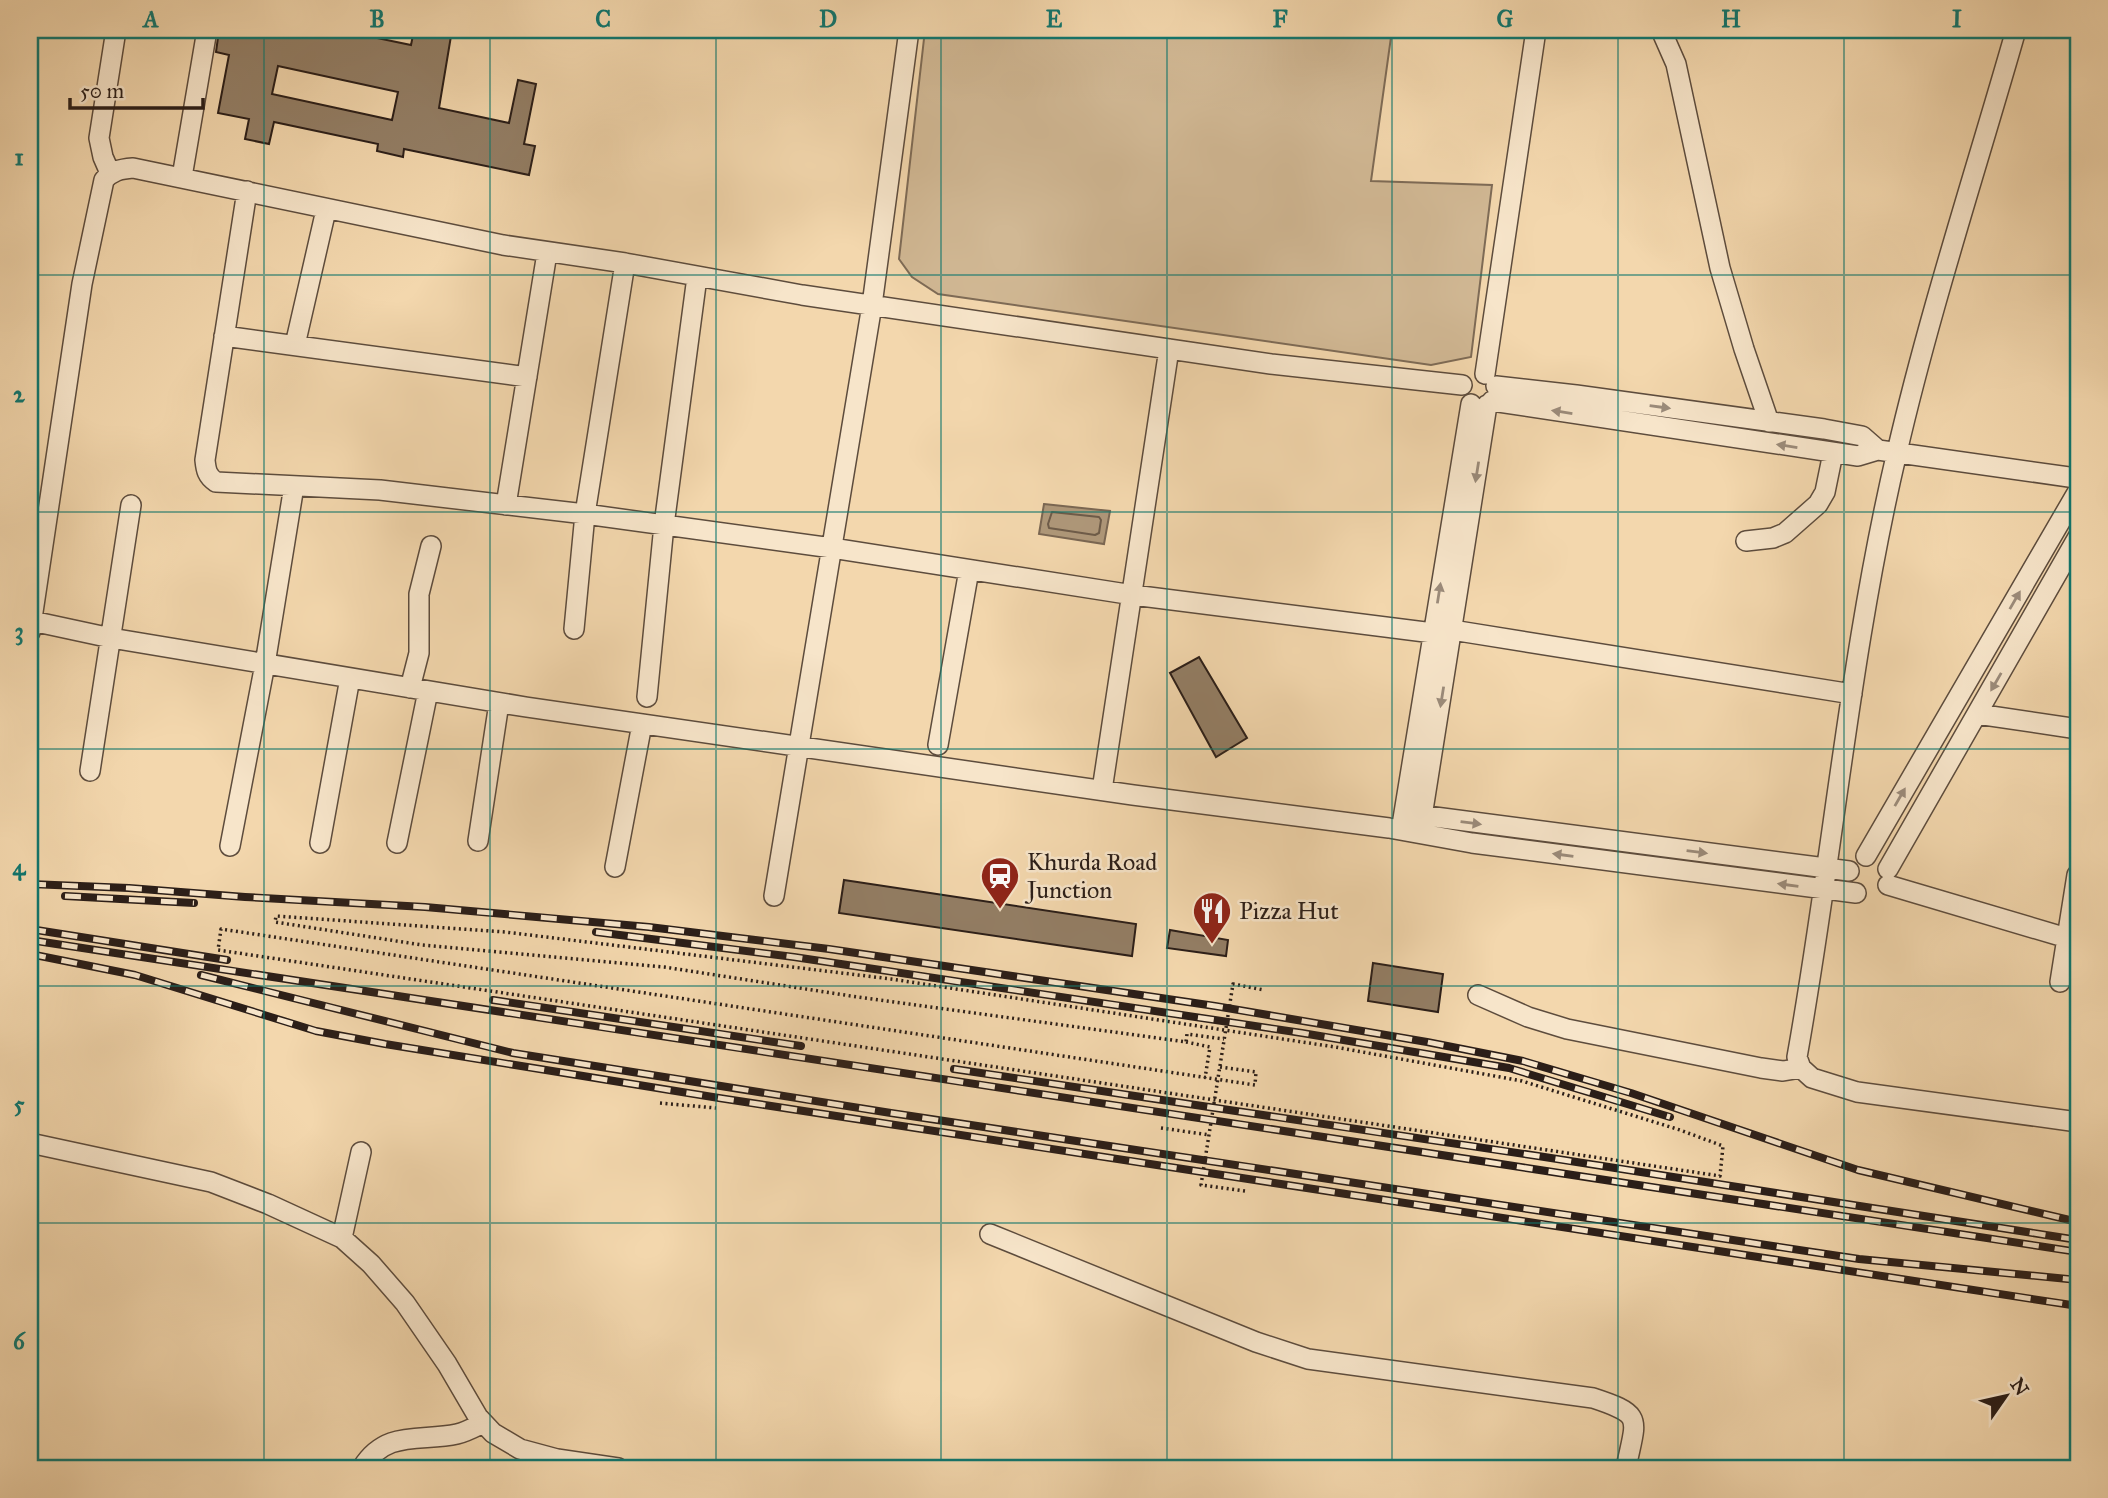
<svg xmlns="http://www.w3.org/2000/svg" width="2108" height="1498" viewBox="0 0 2108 1498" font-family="'IM FELL Great Primer',serif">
  <rect width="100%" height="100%" fill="#f3d7ad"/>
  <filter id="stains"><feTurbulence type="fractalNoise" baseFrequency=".00286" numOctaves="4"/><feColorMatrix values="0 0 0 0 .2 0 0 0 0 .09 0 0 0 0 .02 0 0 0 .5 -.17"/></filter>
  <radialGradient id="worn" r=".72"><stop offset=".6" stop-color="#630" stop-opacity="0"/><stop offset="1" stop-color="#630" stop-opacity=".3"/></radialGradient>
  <!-- green -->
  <path fill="#d1b894" stroke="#7e6b56" stroke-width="2" d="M925,30H1392L1371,181L1492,185L1471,357L1431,365L938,294L912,277L899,259Z"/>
  <!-- water -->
  <path fill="#af987a" stroke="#7a6753" stroke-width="2" d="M1044,504L1110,511L1104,544L1039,534Z"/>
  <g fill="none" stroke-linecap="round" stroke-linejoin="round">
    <!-- shore -->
    <path stroke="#6d5b49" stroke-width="2" d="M1052,512L1099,517L1101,520L1099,533L1095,535L1049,528L1048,524Z"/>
  </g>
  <!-- building -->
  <path fill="#937e65" stroke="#2b1e18" stroke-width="2" fill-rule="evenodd" d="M219,30H348V32L411,45L414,30H452L439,108L509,123L518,80L536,84L524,144L535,146L529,175L404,149L403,157L377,151L378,144L274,122L269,144L245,139L249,119L218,113L229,55L216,52ZM278,66L398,92L392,120L272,94Z
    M1199,657L1247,738L1216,757L1170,673Z
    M844,880L1136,924L1132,956L839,913Z
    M1170,930L1228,940L1226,956L1167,948Z
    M1373,963L1443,974L1438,1012L1368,1001Z"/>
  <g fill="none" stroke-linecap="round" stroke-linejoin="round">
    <!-- minor casing -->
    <g stroke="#5d4c3d" stroke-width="22">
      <path id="minor" d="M1661,30L1676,64L1720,268L1744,349L1769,422
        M2016,30C1976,170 1930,310 1897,452C1850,651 1833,856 1797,1057L1801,1068L1812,1078L1857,1092L2078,1122
        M110,173L103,157L99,138L116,30
        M182,177L207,30
        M247,191L205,460C206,470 207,476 216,482L380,490L585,514L832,548L1133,595L1433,633
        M224,336L527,377
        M295,345L326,210
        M1485,374L1536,30
        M1496,386L1576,395L1824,429L1862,436L1878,450
        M1492,401L1858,456L1878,450L2076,478
        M506,505L547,253
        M1746,541L1773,538L1785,533L1818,504L1825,492L1833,453
        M32,621L111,638L526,707L1133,795L1389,828L1472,843L1856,893
        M574,629L585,514L625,263
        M1452,630L1852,694
        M30,632L82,284L104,180C112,171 120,169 133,168L503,245L625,263L802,295L1271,364L1462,385
        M410,688L419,653V594L431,546
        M647,697L664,525L697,277
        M1977,714L2078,729
        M938,745L969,570
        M90,771L131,505
        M1102,790L1169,349
        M1404,813L1849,871
        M1402,825L1471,404
        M1420,829L1487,405
        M478,841L499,703
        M320,843L350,678
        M397,843L428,691
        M230,846L265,664L294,486
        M1866,856L2078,491
        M615,867L642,724
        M1888,869L2078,537
        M1888,885L2067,938
        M774,896L872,305L909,30
        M2060,982L2077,875
        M1478,995L1528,1017L1567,1029L1761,1068L1783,1071L1801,1068
        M30,1143L211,1182L268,1204L342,1238L371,1264L405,1303L447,1364L478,1417L493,1433L520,1449L557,1459L618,1468
        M990,1234L1256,1342L1308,1359L1593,1398C1645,1415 1636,1418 1626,1468
        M342,1238L361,1152
        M362,1468C386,1429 421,1442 457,1434C466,1432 475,1427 483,1423"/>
    </g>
    <!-- path -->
    <path stroke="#2b1e18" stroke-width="3.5" stroke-dasharray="2 3.5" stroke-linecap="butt" d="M1186,1042L1210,1047L1205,1078
      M1220,1067L1256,1072L1255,1085L221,929L218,950L1720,1176L1723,1146L1680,1130L1522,1081L1335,1047L891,979L505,932L276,916L275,922L422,945L664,967L851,996L1186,1042L1187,1034L1224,1039
      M660,1103L716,1108
      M1161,1128L1210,1135
      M1245,1191L1201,1185L1233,984L1264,990"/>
    <!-- minor -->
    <use href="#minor" stroke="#f7e5ca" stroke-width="19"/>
    <!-- rail casing -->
    <g stroke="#2b1e18" stroke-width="8">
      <path id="rail" d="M30,884L129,888L245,897L425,907L649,927L829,949L1215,1006L1427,1042L1523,1061L1631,1093L1858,1170L2078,1222
        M65,896L194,903
        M30,929L227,960
        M596,932L794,957L1302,1033L1509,1068L1670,1117
        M30,940L2078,1252
        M30,954L135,975L316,1031L385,1044L719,1098L2078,1306
        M201,975L513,1053L891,1113L1859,1259L2078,1280
        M493,1000L801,1046
        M954,1069L1538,1156L2078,1240"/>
    </g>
    <!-- rail -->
    <use href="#rail" stroke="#f7e5ca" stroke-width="5" stroke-dasharray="16" stroke-linecap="butt"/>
  </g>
  <!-- one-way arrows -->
  <defs><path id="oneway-solid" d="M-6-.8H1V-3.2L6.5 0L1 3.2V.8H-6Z" transform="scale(1.75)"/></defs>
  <g fill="#9b8b7a">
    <use href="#oneway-solid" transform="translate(1660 407) rotate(8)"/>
    <use href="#oneway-solid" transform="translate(1562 412) rotate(-171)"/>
    <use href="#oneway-solid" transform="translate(1787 446) rotate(-171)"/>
    <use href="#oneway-solid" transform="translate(1477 472) rotate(99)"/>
    <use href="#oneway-solid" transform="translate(1439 593) rotate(-81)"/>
    <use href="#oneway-solid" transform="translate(2015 600) rotate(-60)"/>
    <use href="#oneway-solid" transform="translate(1996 682) rotate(120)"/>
    <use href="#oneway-solid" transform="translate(1442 697) rotate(99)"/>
    <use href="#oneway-solid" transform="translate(1900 797) rotate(-60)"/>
    <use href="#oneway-solid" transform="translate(1471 823) rotate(7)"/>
    <use href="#oneway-solid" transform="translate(1697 852) rotate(7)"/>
    <use href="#oneway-solid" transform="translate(1563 855) rotate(-172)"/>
    <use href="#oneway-solid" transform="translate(1788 885) rotate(-172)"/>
  </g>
  <!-- grid -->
  <path fill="none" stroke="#0f766e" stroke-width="2" stroke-opacity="0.55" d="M264,30V1468M490,30V1468M716,30V1468M941,30V1468M1167,30V1468M1392,30V1468M1618,30V1468M1844,30V1468M30,275H2078M30,512H2078M30,749H2078M30,986H2078M30,1223H2078"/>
  <!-- icons -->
  <defs>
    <g id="station-pin" transform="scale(2.0125)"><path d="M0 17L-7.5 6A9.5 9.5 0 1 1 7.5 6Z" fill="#8f2418" stroke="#f7e5ca"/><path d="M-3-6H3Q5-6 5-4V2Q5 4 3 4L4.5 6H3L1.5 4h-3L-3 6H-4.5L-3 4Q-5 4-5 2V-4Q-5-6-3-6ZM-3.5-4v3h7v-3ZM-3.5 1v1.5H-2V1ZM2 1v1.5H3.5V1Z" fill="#fff"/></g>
    <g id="restaurant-pin" transform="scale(2.0125)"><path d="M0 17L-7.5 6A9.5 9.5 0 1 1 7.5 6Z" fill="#8f2418" stroke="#f7e5ca"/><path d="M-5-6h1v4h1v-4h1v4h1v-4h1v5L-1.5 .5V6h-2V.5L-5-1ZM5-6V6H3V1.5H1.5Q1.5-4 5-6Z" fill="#fff"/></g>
  </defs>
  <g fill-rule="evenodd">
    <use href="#station-pin" x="1000" y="876"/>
    <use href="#restaurant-pin" x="1212" y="911"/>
  </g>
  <g text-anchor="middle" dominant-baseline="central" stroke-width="5" stroke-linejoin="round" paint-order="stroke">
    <!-- poi labels -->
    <g font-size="24" fill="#2b1e18" stroke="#f7e5ca" text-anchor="start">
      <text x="1027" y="862">Khurda Road<tspan x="1027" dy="28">Junction</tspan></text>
      <text x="1239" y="911">Pizza Hut</text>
    </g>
  </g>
  <!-- margin -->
  <rect width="2108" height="1498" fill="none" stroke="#f3d7ad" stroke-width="77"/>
  <!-- north arrow -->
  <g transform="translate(2006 1396) rotate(56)" stroke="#f7e5ca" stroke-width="5" paint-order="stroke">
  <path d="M0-5L12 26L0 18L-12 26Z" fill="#2b1e18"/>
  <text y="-10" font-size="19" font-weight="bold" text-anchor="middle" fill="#2b1e18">N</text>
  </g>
  <!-- scale -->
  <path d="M70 98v10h133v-10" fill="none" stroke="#2b1e18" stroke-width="3.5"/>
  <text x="80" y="98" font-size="21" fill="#2b1e18" stroke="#f7e5ca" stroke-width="5" paint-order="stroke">50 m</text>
  <rect x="38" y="38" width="2032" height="1422" fill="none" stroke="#0f766e" stroke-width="2.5"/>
  <g font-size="23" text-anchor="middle" font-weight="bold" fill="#0f766e">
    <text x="151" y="27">A</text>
    <text x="377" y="27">B</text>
    <text x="603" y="27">C</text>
    <text x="828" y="27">D</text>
    <text x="1054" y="27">E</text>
    <text x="1280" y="27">F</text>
    <text x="1505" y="27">G</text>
    <text x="1731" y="27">H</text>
    <text x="1957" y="27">I</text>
    <text x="19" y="165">1</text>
    <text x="19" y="402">2</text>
    <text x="19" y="639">3</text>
    <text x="19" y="875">4</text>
    <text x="19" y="1112">5</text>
    <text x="19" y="1349">6</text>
  </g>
  <rect width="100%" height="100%" filter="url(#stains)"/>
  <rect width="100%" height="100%" fill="url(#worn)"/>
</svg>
